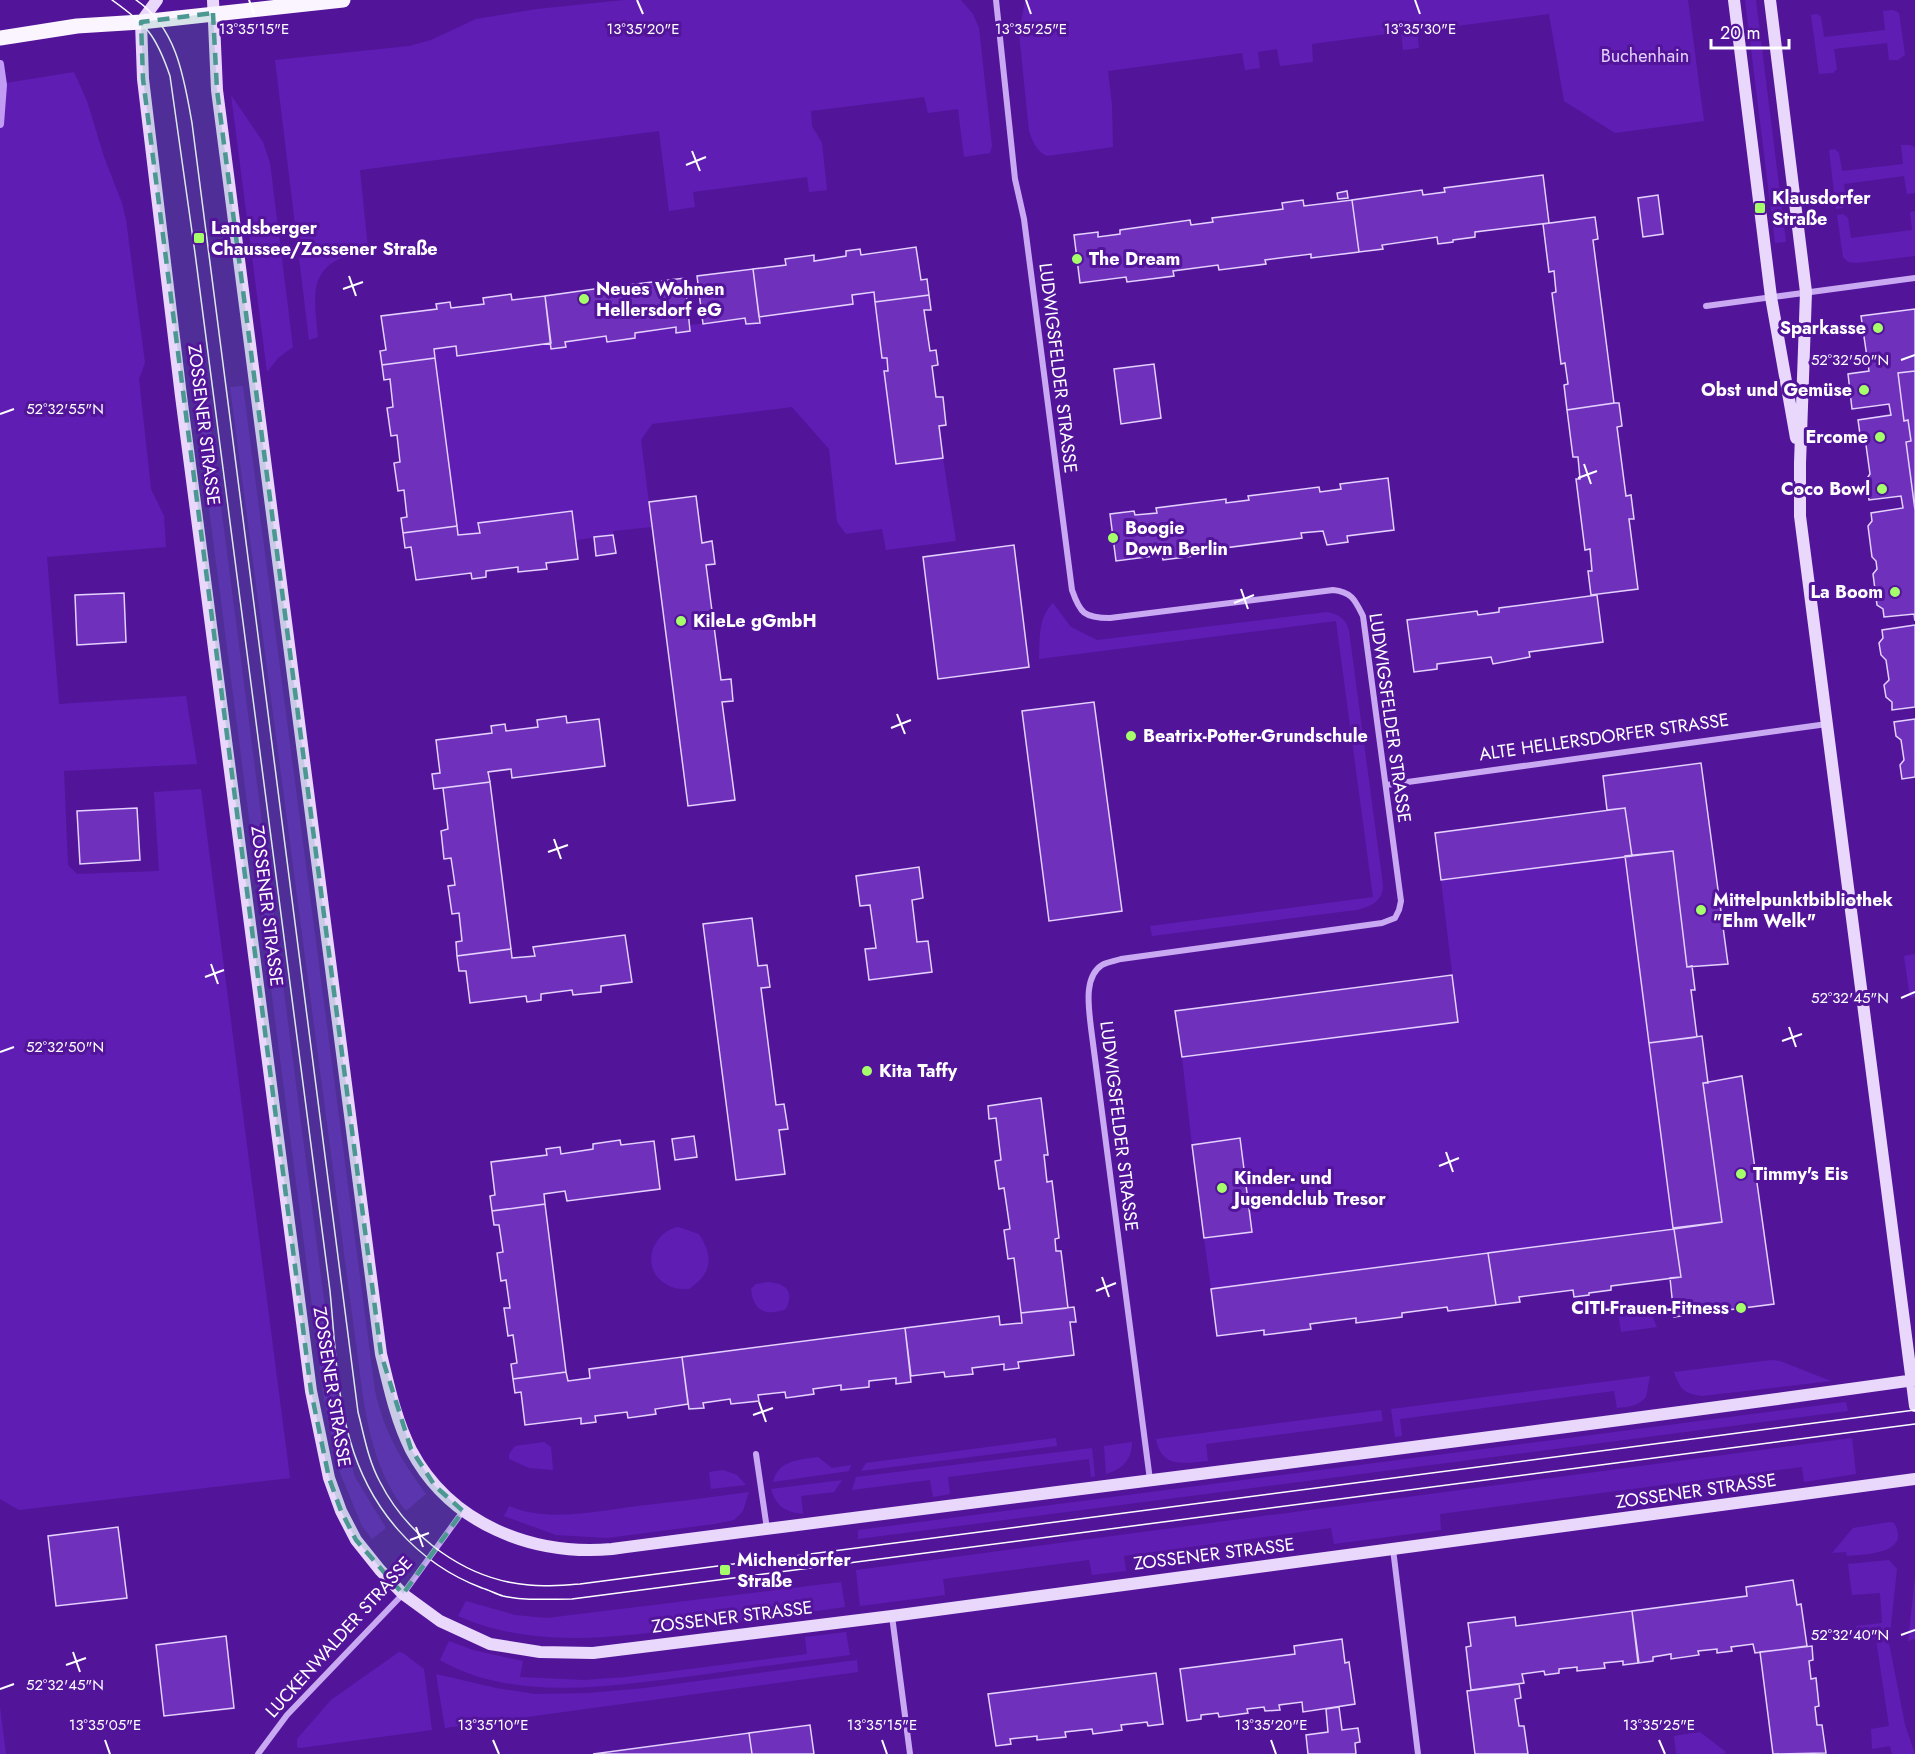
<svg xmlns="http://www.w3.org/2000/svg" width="1915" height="1754" viewBox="0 0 1915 1754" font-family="Jost,sans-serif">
  <rect width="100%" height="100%" fill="#52159a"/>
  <!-- green -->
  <path fill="#601db4" d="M624,0H961L973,14L979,28L992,146L990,153L964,157L958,109L928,113L924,97L811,111L812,126L822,143L827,190L809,192L807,177L693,192L695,207L669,211L659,131L360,170L368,249C310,263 312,284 318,337L309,340L275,60L409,46L431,40L476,19L537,9Z
    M1025,0H1688L1704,121L1615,133L1564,101L1549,14L1417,31L1419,48L1403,50L1401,32L1312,44L1313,62L1280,66L1277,49L1258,52L1260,68L1245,70L1242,53L1108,71L1112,105L1113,147L1047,156C1036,151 1033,142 1029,131L1019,33Z
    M1745,0H1756L1786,242L1775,243Z
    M1893,10L1899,13L1905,55L1898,60H1889L1887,43L1834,49L1837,69L1833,73L1819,74L1811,15L1817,14L1821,17L1824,37L1885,30L1883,11Z
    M74,72L87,101L104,157L122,203L126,220L145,363L139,379L151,489L164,516L166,547L47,557L59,704L186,696L197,764L64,771L68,865L77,874L159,871L154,792L201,789L290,1478L19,1510L0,1499V84Z
    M231,95L263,142L270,163L293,347L278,358L267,372Z
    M1901,145H1910L1915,147V193L1907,194L1904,176L1844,184L1846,203L1843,208L1836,209L1829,150L1835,149L1839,153L1842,171L1903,164Z
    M1915,211V256L1857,263L1848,262L1843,257L1837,215L1843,214L1848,218L1851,238L1912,230L1910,212Z
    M874,292L882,358H887L888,371L884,372L896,464L943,458L956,541L886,550L882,529L846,534L837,522L829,449L792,407L652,424L641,440L652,527L613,531V535L576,540L572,511L479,524L480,533L458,535L434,349L456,346L457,355L551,343L565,347V342L606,336L607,342L635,338V333L676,327L677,333L690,331L691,325L745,318L746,324L760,323L759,317L853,304L852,295Z
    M243,386L375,1391C384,1432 401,1460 426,1494L406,1511C379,1477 370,1439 363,1397L230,387Z
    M206,391L340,1423L355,1477L386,1528L372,1539L362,1526L338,1468L324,1399L194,392Z
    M1053,603L1071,627L1097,640L1327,612C1338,614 1347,619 1349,631L1383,885C1383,901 1371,907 1356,910L1152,936L1150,926L1373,897L1336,621L1039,659C1040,639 1038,617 1053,603Z
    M1625,856L1673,1228L1211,1289L1204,1238L1252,1232L1240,1139L1192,1145L1182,1057L1458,1022L1441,880Z
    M1915,954V997L1910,998L1904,956Z
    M678,1227L699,1234C714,1258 712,1273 689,1289C681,1289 673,1289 666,1284C640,1269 651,1233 678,1227Z
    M768,1282C787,1284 794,1291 786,1309C765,1317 753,1310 751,1289L756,1284Z
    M1649,1309L1657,1327L1621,1332L1618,1313Z
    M1771,1360L1780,1361L1831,1381L1702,1396C1683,1393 1681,1390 1674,1372Z
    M1650,1376L1646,1397C1638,1406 1629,1407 1617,1408L1614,1391L1400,1419L1402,1436L1395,1437L1391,1409Z
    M1846,1402L1848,1411L858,1539V1530Z
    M1381,1410L1383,1421L1206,1444L1208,1461C1184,1463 1162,1469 1156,1439Z
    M1056,1438L1057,1446L861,1471L866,1463Z
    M1852,1438L1856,1474L1804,1482L1802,1467L1440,1514L1441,1530L1334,1544L1331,1528L1124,1556L1126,1571L1092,1575L1089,1560L943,1579L945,1595L860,1606L856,1570Z
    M544,1442L551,1447L553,1470L529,1468L509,1459V1454L515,1446Z
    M1132,1442C1132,1459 1123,1469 1106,1474L1104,1446Z
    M1092,1448L1095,1476L1091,1477L1089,1459L948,1477L950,1494L933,1497L930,1480L852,1490L856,1477Z
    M818,1457L832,1468L851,1465L849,1471L773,1482C778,1460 799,1460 818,1457Z
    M723,1470L737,1475L746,1485L711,1489L709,1472Z
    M842,1480L834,1492L801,1496L803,1514C785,1512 776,1506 771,1489Z
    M749,1492L743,1511L734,1520L714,1524L607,1538L556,1535L504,1516L509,1506C549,1523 596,1511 638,1506C675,1502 712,1497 749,1492Z
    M1890,1522L1894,1523C1912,1554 1866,1554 1847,1556L1846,1552L1832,1553L1853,1528Z
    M1889,1560L1897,1569L1889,1643L1905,1725L1915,1754H1892L1890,1746L1872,1749L1871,1729L1889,1726L1876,1639L1858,1642L1856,1626L1882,1623L1880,1593L1852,1595L1848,1564Z
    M1915,1577V1639L1908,1641Z
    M841,1582L845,1607C795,1614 745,1620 696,1627C616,1637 535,1650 458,1616L466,1601L515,1615L547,1618Z
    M846,1632L850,1655C800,1661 750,1668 700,1675C618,1685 516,1704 440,1660L449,1641L473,1650L523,1661L520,1677L584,1680L626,1677L807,1654L805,1637Z
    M399,1652L403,1653L424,1669L432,1730L300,1748L297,1747V1739L331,1700Z
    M857,1660L858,1672L445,1728L436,1674L496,1688L535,1694L588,1693L645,1688Z
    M0,1707L6,1754H0Z
    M1700,1732L1726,1752L1724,1754H1676L1674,1736Z"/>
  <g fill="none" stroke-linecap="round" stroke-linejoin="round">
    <!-- stream -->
    <path stroke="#c29bf5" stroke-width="8" d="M0,64L3,85L0,124"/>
  </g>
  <!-- building -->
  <path fill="#6f30bc" stroke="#e4d1fd" stroke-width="1.5" d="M1543,175L1549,223L1475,232V237L1453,240V242L1438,244L1437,237L1382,245L1383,249L1359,252L1352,200L1422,190L1423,195L1445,192L1444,188Z
    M1347,191L1348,198L1338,199L1337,193Z
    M1658,195L1663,234L1643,237L1638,198Z
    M1303,200L1304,206L1352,200L1359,252L1311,258V254L1265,260L1266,264L1219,270L1218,265L1173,271L1174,276L1127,282L1126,277L1080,283L1074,235L1098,232V237L1120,234V230L1190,220L1191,225L1213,222L1212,218L1283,209L1282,203Z
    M1595,217L1598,239L1593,240L1614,403L1567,410L1564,385L1568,384L1565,363L1561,364L1552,293L1556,292L1554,271L1549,272L1543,224Z
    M916,247L921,280L927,279L929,295L875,302L874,292L852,295L853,304L759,317L753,269L786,265L785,259L814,255V261L846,256V251L860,249L861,255Z
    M753,269L760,323L746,324L745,318L703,324L697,276Z
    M685,278L690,331L676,333V327L635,333V338L607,342L606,336L565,342L566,347L551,349L545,296L601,288L602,293L628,290V285Z
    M511,294L512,300L545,296L551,343L457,356L456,346L434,349L435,358L382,365L380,351L386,350L381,316L437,309L436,304L450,302L451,308L484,304L483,298Z
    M929,295L931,310H924L930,351L936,350L938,365L932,366L936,397H943L946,425L939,426L943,458L896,464L884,371H888L887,358H882L875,302Z
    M1915,309V371L1898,373L1904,421L1908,420L1911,441L1906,442L1915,510V621L1914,614L1884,617L1883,609L1877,605L1873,574L1877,569L1876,561L1872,557L1868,526L1872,521L1871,513L1903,508L1901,496L1869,500L1866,480L1870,474L1866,445L1861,441L1858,420L1891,415L1889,404L1852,409L1848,374L1869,371L1861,316Z
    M435,358L457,526L403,533L401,518L407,517L404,490L398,491L394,463L400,462L397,435L391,436L387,408L393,407L390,379L384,380L382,365Z
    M1154,364L1161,418L1121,424L1114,369Z
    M1915,371V510L1906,442L1911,441L1908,420L1904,421L1898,373Z
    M1614,403H1619L1622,426L1617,427L1626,496L1631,495L1634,519H1629L1638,589L1591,595L1588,571H1592L1590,549L1585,550L1576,479H1580L1578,457H1573L1567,410Z
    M1388,478L1394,530L1347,536L1348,542L1327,545L1323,531L1301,533L1302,538L1209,550V554L1163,560L1162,555L1116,561L1110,514L1134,511L1135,515L1157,513L1156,508L1226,499V503L1249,500L1248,496L1319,487L1320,492L1341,489L1340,484Z
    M696,496L702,543L712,541L715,564L706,565L721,680L731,679L733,701L722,702L735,800L688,806L649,502Z
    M572,511L578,559L546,563L547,569L518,572V567L486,571V577L472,579L471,573L416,580L411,547L405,548L403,533L457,526L458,535L480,533L478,523Z
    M613,535L616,553L596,556L594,537Z
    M1014,545L1029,667L938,679L923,557Z
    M124,593L126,642L77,645L75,595Z
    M1597,595L1603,642L1529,652L1530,657L1493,664L1491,657L1437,664V669L1414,672L1407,620L1477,611L1478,615L1499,612V608Z
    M1915,625V707L1892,710V702L1886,697L1884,685L1889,680L1886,660L1881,655L1879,643L1883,638L1882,630Z
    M1094,702L1122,911L1049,921L1022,711Z
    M566,716L567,723L599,719L605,766L512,778L511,769L488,772L490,782L434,789L432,774L440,773L436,740L492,733L491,726L505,724L506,731L538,727L537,720Z
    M1915,719V777L1902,779L1900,765L1904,760L1901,740L1896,736L1894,722Z
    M1701,763L1728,964L1687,967L1673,851L1632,856L1625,808L1607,810L1603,776Z
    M490,782L511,949L457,956L456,942L462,941L459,913L452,914L448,886L455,885L451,858L444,859L441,831L448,829L443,788Z
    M137,808L140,860L80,864L77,811Z
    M1625,808L1632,856L1441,880L1435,833Z
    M1673,851L1687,967L1692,966L1695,990H1691L1697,1037L1649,1043L1625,856Z
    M919,867L923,898L912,900L917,942L928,941L932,972L869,980L865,949L876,948L870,905L860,906L856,876Z
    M752,918L758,966L767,965L770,987L761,988L776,1105L784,1104L788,1129L779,1130L785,1174L736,1180L703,924Z
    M625,935L632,982L601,986V992L573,995L572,990L541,994V1000L527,1002L526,996L470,1003L466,971H459L457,956L511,949L512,958L535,956L533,947Z
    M1452,975L1458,1022L1182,1057L1175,1011Z
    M1702,1036L1708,1083H1703L1722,1222L1673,1228L1649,1043Z
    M1742,1076L1774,1304L1674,1317L1670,1278L1681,1277L1674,1229L1722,1222L1703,1083Z
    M1041,1098L1048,1155H1044L1047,1182L1052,1181L1059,1238L1055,1239L1056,1251H1061L1068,1308L1021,1313L1014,1258L1008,1259L1004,1230L1010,1229L1004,1188L999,1189L995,1161L1001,1160L996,1118L989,1119L988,1106Z
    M694,1136L697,1157L675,1160L672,1139Z
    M1240,1138L1252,1232L1204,1238L1192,1145Z
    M620,1140L621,1145L654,1141L660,1189L567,1201L565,1191L544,1194L545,1204L492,1211L490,1196L495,1195L491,1162L547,1155L546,1149L560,1147L561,1154L593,1149V1144Z
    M545,1204L566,1372L513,1379L511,1364L517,1363L513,1335L508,1336L504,1308H510L506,1280L501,1281L497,1253L503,1252L499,1225H494L492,1211Z
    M1674,1229L1681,1277L1611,1286V1290L1589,1293V1295L1574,1297L1573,1290L1519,1297L1520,1302L1496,1305L1488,1253Z
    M1488,1253L1496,1305L1448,1311L1447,1307L1402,1313V1317L1356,1323V1318L1310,1324L1311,1329L1264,1335V1330L1217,1336L1211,1289Z
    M1074,1307L1076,1322H1070L1074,1355L1018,1362L1019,1368L1004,1370V1364L972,1368L973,1374L945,1377L944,1372L911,1376L905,1328L999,1316L1000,1325L1022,1323L1021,1313Z
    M905,1328L911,1382L896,1384V1378L869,1381V1387L841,1390V1385L813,1389L814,1394L786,1398L785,1392L758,1395L759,1401L731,1404L730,1399L703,1403L704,1408L689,1409L682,1357Z
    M682,1357L688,1404L655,1409L656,1414L628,1418L627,1412L595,1416L596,1422L581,1424V1418L525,1425L521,1392L515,1393L513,1379L566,1372L568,1381L590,1378L589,1369Z
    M118,1527L127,1598L56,1606L48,1536Z
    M1793,1580L1797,1605L1801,1604L1807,1646L1755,1653L1753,1644L1731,1647L1732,1651L1717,1653V1649L1698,1651L1699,1655L1671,1659V1654L1653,1657V1661L1639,1663L1632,1611L1747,1596L1746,1587Z
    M1632,1611L1638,1663L1623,1665V1661L1604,1663L1605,1668L1577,1671V1667L1559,1669V1673L1545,1675L1544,1671L1522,1674L1524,1683L1471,1690L1466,1647L1471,1646L1468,1623L1515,1617L1516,1626Z
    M226,1636L234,1708L164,1716L156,1645Z
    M1342,1639L1345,1663L1349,1662L1355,1704L1303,1712L1302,1702L1279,1705L1280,1710L1265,1711L1264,1707L1247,1709L1248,1713L1219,1717L1218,1713L1201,1715V1719L1187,1721L1180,1669L1295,1654L1294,1646Z
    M1812,1646L1813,1660L1809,1661L1811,1679L1816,1678L1819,1706L1815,1707L1817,1725H1822L1826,1753L1773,1754L1760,1652Z
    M1156,1673L1163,1724L1148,1726L1147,1722L1121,1725L1122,1730L1093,1734L1092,1729L1065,1732L1066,1737L1037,1740V1736L1010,1739L1011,1744L996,1746L988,1694Z
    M1519,1684L1521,1698L1515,1699L1519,1726H1524L1528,1754H1475L1467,1691Z
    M1339,1707L1342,1730L1358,1728L1360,1742L1355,1743L1356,1754H1308L1306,1735L1328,1732L1326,1709Z
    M810,1725L814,1754H752L749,1733Z
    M749,1733L752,1754H593Z"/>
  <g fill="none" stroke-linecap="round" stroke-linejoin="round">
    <!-- street -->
    <path stroke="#caa9f3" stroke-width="6" d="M996,0L1015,179L1024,219L1072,590C1080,613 1084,618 1110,618L1333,590C1352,592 1355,600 1363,616L1401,901L1399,910L1395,918L1382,923L1121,959C1115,961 1107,962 1102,965C1083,977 1089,1009 1091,1028L1150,1480
      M1706,306L1915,278
      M1386,785L1827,724
      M756,1454L767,1529
      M1393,1549L1418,1754
      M892,1616L910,1754
      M258,1754L287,1715L403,1594L463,1511"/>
    <!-- secondary -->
    <path stroke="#e9d8fc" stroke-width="12" d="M157,0L141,22L143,79L181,396L311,1391L329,1478L341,1511L356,1540L380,1570L403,1594L440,1621L490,1644L540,1652L593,1653L892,1616L1915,1479
      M213,0L217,90L381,1354C389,1387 396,1420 411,1450C450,1524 532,1556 612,1549C1046,1492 1481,1441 1915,1380
      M1734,0L1771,297L1796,438
      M1770,0L1806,292L1800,463V516L1915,1406"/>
    <!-- primary -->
    <path stroke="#faf5ff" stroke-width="15" d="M0,38L77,26L141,22L343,0"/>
    <!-- tram -->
    <path stroke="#fff" stroke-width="1.5" d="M112,0C147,25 156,35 170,76L195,253L330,1291C335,1340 336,1393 350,1440C369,1508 416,1563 482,1588C489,1590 496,1594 503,1596C525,1601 549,1599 572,1599L1915,1424
      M136,0C177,28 184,78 192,123L358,1412C364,1435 368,1460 380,1482C408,1537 466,1580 529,1585C546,1587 563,1585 580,1584L1915,1410"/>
  </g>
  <!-- marked area -->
  <path fill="#4b9892" fill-opacity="0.2" stroke="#4b9892" stroke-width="4.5" stroke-dasharray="12 8" stroke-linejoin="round" d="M213,13L217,90L381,1354L411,1449L435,1486L463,1511L403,1594L356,1540L341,1511L329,1478L311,1391L143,79L141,22Z"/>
  <!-- ticks -->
  <path fill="none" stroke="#fff" stroke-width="2" d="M249,0L254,14M637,0L643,14M1026,0L1031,14M1415,0L1420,14M692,151L700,171M686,165L706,157M349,276L356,296M343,289L363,282M1901,360L1915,355M0,414L14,409M1584,464L1591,484M1578,478L1597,471M1241,589L1248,609M1234,603L1254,595M897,714L905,734M891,728L911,720M554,839L561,859M548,852L568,845M211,964L218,984M205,977L224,970M1901,998L1915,992M1789,1027L1796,1047M1782,1041L1802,1034M0,1052L14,1047M1446,1152L1453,1172M1439,1166L1459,1158M1102,1277L1109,1297M1096,1291L1116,1283M759,1402L766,1422M753,1415L773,1408M416,1527L423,1547M410,1540L429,1533M1901,1635L1915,1630M73,1652L80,1672M66,1665L86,1658M0,1689L14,1684M105,1740L110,1754M493,1740L499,1754M882,1740L887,1754M1271,1740L1276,1754M1659,1740L1665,1754"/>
  <!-- markers -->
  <g fill="#a5ff6b" stroke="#52159a" stroke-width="2">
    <rect x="1754" y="202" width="12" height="12" rx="3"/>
    <rect x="193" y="232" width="12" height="12" rx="3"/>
    <circle cx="1077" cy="259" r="6"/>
    <circle cx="584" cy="299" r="6"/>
    <circle cx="1878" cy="328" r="6"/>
    <circle cx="1864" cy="390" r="6"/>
    <circle cx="1880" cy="437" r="6"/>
    <circle cx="1882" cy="489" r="6"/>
    <circle cx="1113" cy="538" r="6"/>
    <circle cx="1895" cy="592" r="6"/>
    <circle cx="681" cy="621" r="6"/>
    <circle cx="1131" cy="736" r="6"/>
    <circle cx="1701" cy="910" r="6"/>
    <circle cx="867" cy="1071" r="6"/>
    <circle cx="1741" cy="1174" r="6"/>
    <circle cx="1222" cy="1188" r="6"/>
    <circle cx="1741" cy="1308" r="6"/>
    <rect x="719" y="1564" width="12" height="12" rx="3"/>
  </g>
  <g text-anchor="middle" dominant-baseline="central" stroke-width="6" stroke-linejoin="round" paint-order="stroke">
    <!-- park labels -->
    <g font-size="18" fill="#e4d1fd" stroke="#52159a">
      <text x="1645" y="56">Buchenhain</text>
    </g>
    <!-- poi labels -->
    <g font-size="18" font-weight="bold" fill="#fff" stroke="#52159a" text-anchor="start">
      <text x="1772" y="198">Klausdorfer<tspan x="1772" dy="21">Straße</tspan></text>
      <text x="211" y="228">Landsberger<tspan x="211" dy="21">Chaussee/Zossener Straße</tspan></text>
      <text x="1089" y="259">The Dream</text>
      <text x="596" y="289">Neues Wohnen<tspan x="596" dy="21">Hellersdorf eG</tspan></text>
      <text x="1866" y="328" text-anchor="end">Sparkasse</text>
      <text x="1852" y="390" text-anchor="end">Obst und Gemüse</text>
      <text x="1868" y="437" text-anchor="end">Ercome</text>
      <text x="1870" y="489" text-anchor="end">Coco Bowl</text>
      <text x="1125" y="528">Boogie<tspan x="1125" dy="21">Down Berlin</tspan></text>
      <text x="1883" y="592" text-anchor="end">La Boom</text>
      <text x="693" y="621">KileLe gGmbH</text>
      <text x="1143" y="736">Beatrix-Potter-Grundschule</text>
      <text x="1713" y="900">Mittelpunktbibliothek<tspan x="1713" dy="21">"Ehm Welk"</tspan></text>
      <text x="879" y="1071">Kita Taffy</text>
      <text x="1753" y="1174">Timmy's Eis</text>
      <text x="1234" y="1178">Kinder- und<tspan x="1234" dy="21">Jugendclub Tresor</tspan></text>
      <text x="1729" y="1308" text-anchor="end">CITI-Frauen-Fitness</text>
      <text x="737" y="1560">Michendorfer<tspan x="737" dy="21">Straße</tspan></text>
    </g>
    <!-- street labels -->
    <g font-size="18" fill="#fff" stroke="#52159a">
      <text transform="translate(1058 368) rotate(83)">LUDWIGSFELDER STRASSE</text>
      <text transform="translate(204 425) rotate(83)">ZOSSENER STRASSE</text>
      <text transform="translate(1390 718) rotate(82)">LUDWIGSFELDER STRASSE</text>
      <text transform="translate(1604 737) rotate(-8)">ALTE HELLERSDORFER STRASSE</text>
      <text transform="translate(267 906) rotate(83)">ZOSSENER STRASSE</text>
      <text transform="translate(1119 1126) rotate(83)">LUDWIGSFELDER STRASSE</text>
      <text transform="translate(332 1387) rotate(81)">ZOSSENER STRASSE</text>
      <text transform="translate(1696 1491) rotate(-8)">ZOSSENER STRASSE</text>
      <text transform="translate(1214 1554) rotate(-7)">ZOSSENER STRASSE</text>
      <text transform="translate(732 1617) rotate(-7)">ZOSSENER STRASSE</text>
      <text transform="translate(339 1637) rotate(-48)">LUCKENWALDER STRASSE</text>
    </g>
  </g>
  <g font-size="15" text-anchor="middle" fill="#fff" stroke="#52159a" stroke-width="6" stroke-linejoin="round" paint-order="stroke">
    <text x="254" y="34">13°35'15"E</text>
    <text x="643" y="34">13°35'20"E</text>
    <text x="1031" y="34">13°35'25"E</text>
    <text x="1420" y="34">13°35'30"E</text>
    <text x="1850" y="365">52°32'50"N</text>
    <text x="65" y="414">52°32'55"N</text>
    <text x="1850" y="1003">52°32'45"N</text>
    <text x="65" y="1052">52°32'50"N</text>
    <text x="1850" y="1640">52°32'40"N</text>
    <text x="65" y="1690">52°32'45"N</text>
    <text x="105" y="1730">13°35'05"E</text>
    <text x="493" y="1730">13°35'10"E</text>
    <text x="882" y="1730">13°35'15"E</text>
    <text x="1271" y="1730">13°35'20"E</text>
    <text x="1659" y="1730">13°35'25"E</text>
  </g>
  <!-- scale -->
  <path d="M1711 39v9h78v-9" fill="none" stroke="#ffffff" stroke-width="3"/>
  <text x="1720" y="39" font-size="18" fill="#ffffff" stroke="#52159a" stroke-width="4.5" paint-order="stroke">20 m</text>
</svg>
